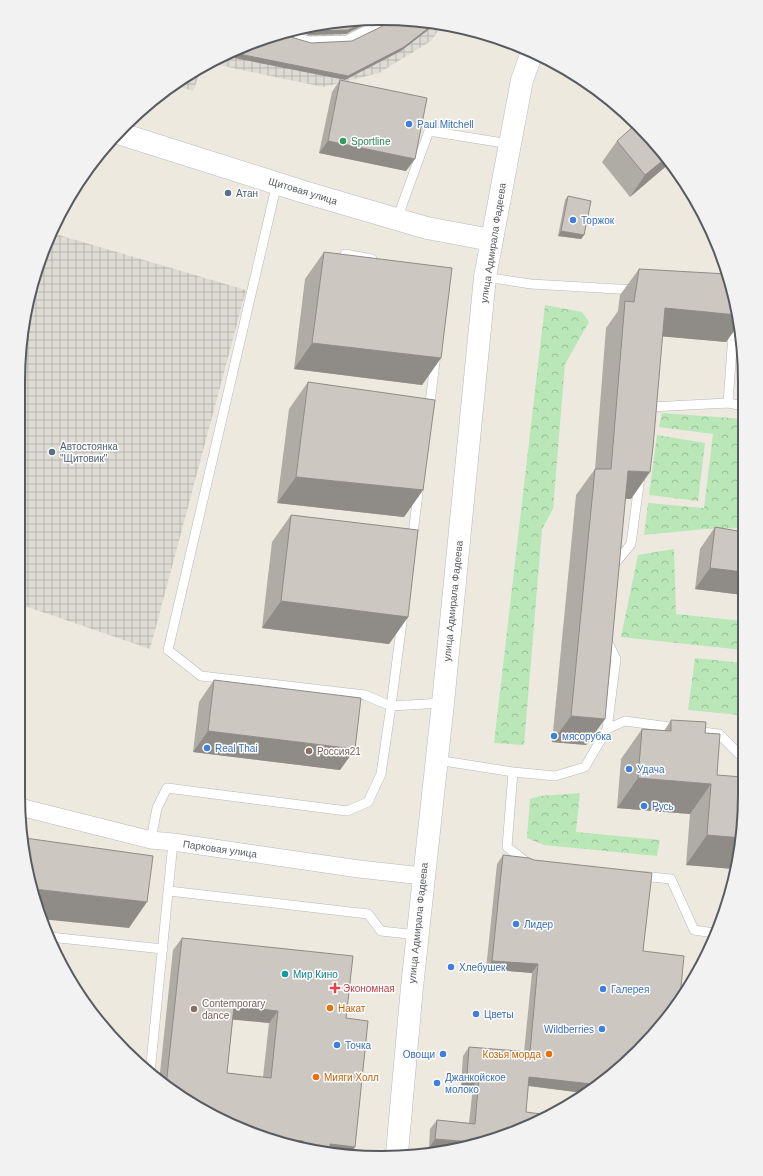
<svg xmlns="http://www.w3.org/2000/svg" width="763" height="1176" viewBox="0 0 763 1176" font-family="Helvetica,sans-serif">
  <defs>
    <pattern id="industrial-grid" width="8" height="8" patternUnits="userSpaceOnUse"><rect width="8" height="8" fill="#dddbd4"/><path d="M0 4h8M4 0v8" fill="none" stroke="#b6b5af"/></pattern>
    <pattern id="forest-crowns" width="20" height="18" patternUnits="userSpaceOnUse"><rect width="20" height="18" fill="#b9e7b8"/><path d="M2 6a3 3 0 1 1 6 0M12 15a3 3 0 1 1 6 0" fill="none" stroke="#99be99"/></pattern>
  </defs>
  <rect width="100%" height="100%" fill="#ede9df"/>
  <!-- industrial -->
  <path fill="url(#industrial-grid)" d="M358,19L429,21L443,24L431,41L379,73L323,87L209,63L221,55L288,30Z
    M203,66L193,91L174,85Z
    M52,233L246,290L150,649L19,604L21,334Z"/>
  <!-- forest -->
  <path fill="url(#forest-crowns)" d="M545,305L582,312L589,322L565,364L553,509L542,529L524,745L494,743Z
    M662,413L744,419L743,528L705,529L644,535L648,503L704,508L713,434L659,427Z
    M657,435L705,443L698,501L649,495Z
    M674,549L676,614L743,621V650L621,637L638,555Z
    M695,658L743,663V689L740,715L688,710Z
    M580,793L576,832L660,840L657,856L544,845L527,838L530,799L540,796Z"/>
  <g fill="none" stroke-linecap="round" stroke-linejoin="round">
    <!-- lane casing -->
    <g stroke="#b5b8bd" stroke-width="10">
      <path id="lane" d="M280,33L309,41L347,40L387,20
        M277,183L168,650L201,676L365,695L391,706L403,614
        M397,219L429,131L510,144
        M345,254L372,259
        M485,277L531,284L635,290
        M728,403L734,320
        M429,411L436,354
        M649,411L650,407L728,403L744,406
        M412,542L419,485
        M612,567L631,544L640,477
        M607,729L625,721L677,728
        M694,731L719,734L742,757
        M437,760L513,772
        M151,840L157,808L167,788L347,811L368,802L381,774L391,706L443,703
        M528,863L507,847L513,772L555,776L585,767L607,729L616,659L606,638
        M641,876L671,879L694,930L714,933
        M169,891L368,914L381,931L417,935
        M50,937L163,949
        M150,1073L173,842"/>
    </g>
    <!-- street casing -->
    <g stroke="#b5b8bd" stroke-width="18">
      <path id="street" d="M20,807L151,840L173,842L359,869L423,876"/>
    </g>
    <!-- secondary casing -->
    <g stroke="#b5b9bf" stroke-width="23">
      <path id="secondary" d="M118,133L304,192L427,228L491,240
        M397,1153L412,987L443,703L485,277L522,80L532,52"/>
    </g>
    <!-- lane -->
    <use href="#lane" stroke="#fff" stroke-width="9"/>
    <!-- street -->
    <use href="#street" stroke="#fff" stroke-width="17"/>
    <!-- secondary -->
    <use href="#secondary" stroke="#fff" stroke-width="22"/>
  </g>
  <!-- wall -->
  <path fill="#afaba5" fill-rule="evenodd" d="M340,80L406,171L319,153L332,92Z
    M617,141L670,160L671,162L630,197L602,162Z
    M568,196L584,235L581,239L558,236L565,200Z
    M324,252L441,358L422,385L294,369L305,279Z
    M639,269L733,288L739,324L726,342L662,336L631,499H625L605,719L586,745L552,742L576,495L595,469L606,328L618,311L620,295Z
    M739,328L742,344L738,343Z
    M308,382L423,490L404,517L277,503L289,409Z
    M291,515L408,617L389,644L262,628L272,542Z
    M715,527L743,532V595L695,589L700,549Z
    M214,680L355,749L340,770L193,752L199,702Z
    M671,720L705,733L717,775L742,842L734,869L686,865L690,814L617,808L621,759L642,729L664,731Z
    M503,855L643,951L655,1034L584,1093L528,1086L475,1146L444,1149L429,1148L430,1129L437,1120L469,1123L473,1086L461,1085L463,1056L469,1047L524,1052L532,973L486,969L497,864Z
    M182,938L346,1018L355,1147L349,1155L243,1130L159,1082L173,950ZM233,1019L269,1023L263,1077L227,1073Z"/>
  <!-- shaded-wall -->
  <path fill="#8f8b86" d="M370,19H375L346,34L310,35L291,30Z
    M435,23H437L436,24L401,51L345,80L229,57L222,55L229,52L348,76Z
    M328,141L415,159L406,171L319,153Z
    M667,157L671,162L630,197L645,175Z
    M561,231L584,235L581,239L558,236Z
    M665,308L737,315L739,324L726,342L646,335Z
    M741,339L742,344L738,343Z
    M312,343L441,358L422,385L294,369Z
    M628,471L650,472L631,499L609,497Z
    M296,477L423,490L404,517L277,503Z
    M710,568L743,572V595L695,589Z
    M281,601L408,617L389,644L262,628Z
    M571,716L605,719L586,745L552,742Z
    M208,731L355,749L340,770L193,752Z
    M638,778L711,784L690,814L617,808Z
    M707,835L742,838V842L734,869L686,865Z
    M34,889L147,902L129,928L41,919L37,911Z
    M492,961L538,964L532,973L486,969Z
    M234,1006L278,1011L269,1023L226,1019Z
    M467,1076L479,1077L473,1086L461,1085Z
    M529,1077L592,1084L590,1087L584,1093L522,1085Z
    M279,1139L303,1141L301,1144Z
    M435,1139L473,1142L470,1146L444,1149L429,1148Z
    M330,1144L355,1147L349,1155L326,1150Z"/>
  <!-- building -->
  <path fill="#ccc7c0" stroke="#8f8b86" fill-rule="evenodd" d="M358,19H370L348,30L313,31L302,28Z
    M393,20L429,21L435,23L404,47L348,76L229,52L280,33L281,34L311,43L352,41L393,21Z
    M340,80L427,98L415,159L328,141Z
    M636,124L667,157L645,175L617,141Z
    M568,196L591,201L584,235L561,231Z
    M324,252L452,268L441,358L312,343Z
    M639,269L727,274L733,288L737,315L665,308L653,447L650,472L628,471L605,719L571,716L595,469H611L625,301L634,302Z
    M308,382L435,400L423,490L296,477Z
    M291,515L418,530L408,617L281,601Z
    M715,527L743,532V572L710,568Z
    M214,680L361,698L355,749L208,731Z
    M671,720L706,722L705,733L720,734L717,775L742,777V838L707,835L711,784L638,778L642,729L671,731Z
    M25,838L153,856L147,902L34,889Z
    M503,855L529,858L534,860L652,873L643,951L684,956L680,997L655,1034L592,1085V1084L529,1077L526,1112L549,1115L475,1146H473V1142L435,1139L437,1120L475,1124L479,1077L467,1076L469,1047L530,1052L538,964L492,961Z
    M182,938L353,956L346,1018L368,1021L355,1147L330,1144V1151L303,1144V1141L279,1139L243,1130L166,1086ZM234,1006L278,1011L271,1078L227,1073Z"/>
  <!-- markers -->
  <g fill="#3f7fe0" stroke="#fff" stroke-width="1.5">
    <circle cx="409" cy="124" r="4"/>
    <circle cx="573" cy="220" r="4"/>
    <circle cx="554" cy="736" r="4"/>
    <circle cx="207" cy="748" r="4"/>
    <circle cx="629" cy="769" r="4"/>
    <circle cx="644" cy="806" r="4"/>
    <circle cx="516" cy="924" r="4"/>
    <circle cx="451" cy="967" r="4"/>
    <circle cx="603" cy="989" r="4"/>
    <circle cx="476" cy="1014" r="4"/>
    <circle cx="602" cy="1029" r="4"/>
    <circle cx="337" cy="1045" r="4"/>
    <circle cx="443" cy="1054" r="4"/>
    <circle cx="437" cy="1083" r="4"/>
  </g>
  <circle fill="#2e9e5b" stroke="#fff" stroke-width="1.5" cx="343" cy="141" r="4"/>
  <g fill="#5c6f8a" stroke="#fff" stroke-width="1.5">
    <circle cx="228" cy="193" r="4"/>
    <circle cx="52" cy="452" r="4"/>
  </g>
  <g fill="#8d6e63" stroke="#fff" stroke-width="1.5">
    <circle cx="309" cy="751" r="4"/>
    <circle cx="194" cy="1009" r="4"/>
  </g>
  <circle fill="#0f9aa8" stroke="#fff" stroke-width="1.5" cx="285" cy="974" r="4"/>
  <path fill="#e0444e" stroke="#fff" stroke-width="1.5" d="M333 982h4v4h4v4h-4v4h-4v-4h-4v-4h4z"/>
  <g fill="#e8710a" stroke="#fff" stroke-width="1.5">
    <circle cx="330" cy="1008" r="4"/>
    <circle cx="549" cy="1054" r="4"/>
    <circle cx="316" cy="1077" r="4"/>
  </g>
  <g text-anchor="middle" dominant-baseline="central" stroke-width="3" stroke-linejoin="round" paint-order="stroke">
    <!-- shop labels -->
    <g font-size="10" fill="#366cbe" stroke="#fff" text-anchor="start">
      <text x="417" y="124">Paul Mitchell</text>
      <text x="581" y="220">Торжок</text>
      <text x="562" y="736">мясорубка</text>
      <text x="215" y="748">Real Thai</text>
      <text x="637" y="769">Удача</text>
      <text x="652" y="806">Русь</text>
      <text x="524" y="924">Лидер</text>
      <text x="459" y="967">Хлебушек</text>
      <text x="611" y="989">Галерея</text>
      <text x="484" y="1014">Цветы</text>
      <text x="594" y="1029" text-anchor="end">Wildberries</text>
      <text x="345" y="1045">Точка</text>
      <text x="435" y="1054" text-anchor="end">Овощи</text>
      <text x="445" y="1077">Джанкойское<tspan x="445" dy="12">молоко</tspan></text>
    </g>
    <!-- leisure labels -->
    <g font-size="10" fill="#27864d" stroke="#fff" text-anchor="start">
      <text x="351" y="141">Sportline</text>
    </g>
    <!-- street labels -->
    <g font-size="10" fill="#585c61" stroke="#fff">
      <text transform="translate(303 191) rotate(17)">Щитовая улица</text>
      <text transform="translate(493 243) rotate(-81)">улица Адмирала Фадеева</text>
      <text transform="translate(453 601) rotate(-84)">улица Адмирала Фадеева</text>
      <text transform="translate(220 849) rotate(8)">Парковая улица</text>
      <text transform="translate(418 923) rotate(-84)">улица Адмирала Фадеева</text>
    </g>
    <!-- service labels -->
    <g font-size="10" fill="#4e5e75" stroke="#fff" text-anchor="start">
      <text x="236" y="193">Атан</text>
      <text x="60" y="446">Автостоянка<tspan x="60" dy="12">"Щитовик"</tspan></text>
    </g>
    <!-- education labels -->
    <g font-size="10" fill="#785e54" stroke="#fff" text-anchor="start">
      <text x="317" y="751">Россия21</text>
      <text x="202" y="1003">Contemporary<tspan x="202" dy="12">dance</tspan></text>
    </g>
    <!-- culture labels -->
    <g font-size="10" fill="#0d838f" stroke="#fff" text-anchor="start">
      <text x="293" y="974">Мир Кино</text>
    </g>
    <!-- health labels -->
    <g font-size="10" fill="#be3a42" stroke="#fff" text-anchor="start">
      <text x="343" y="988">Экономная</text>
    </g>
    <!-- food labels -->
    <g font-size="10" fill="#c56008" stroke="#fff" text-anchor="start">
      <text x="338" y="1008">Накат</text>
      <text x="541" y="1054" text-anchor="end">Козья морда</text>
      <text x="324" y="1077">Мияги Холл</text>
    </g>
  </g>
  <!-- crop -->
  <path d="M0 0H763V1176H0ZM381 25H382A356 356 0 0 1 738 381V795A356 356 0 0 1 382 1151H381A356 356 0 0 1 25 795V381A356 356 0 0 1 381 25Z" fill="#f2f2f2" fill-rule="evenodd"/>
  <path fill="none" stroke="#585c61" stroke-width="2" d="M381 25H382A356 356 0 0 1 738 381V795A356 356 0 0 1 382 1151H381A356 356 0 0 1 25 795V381A356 356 0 0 1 381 25Z"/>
</svg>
